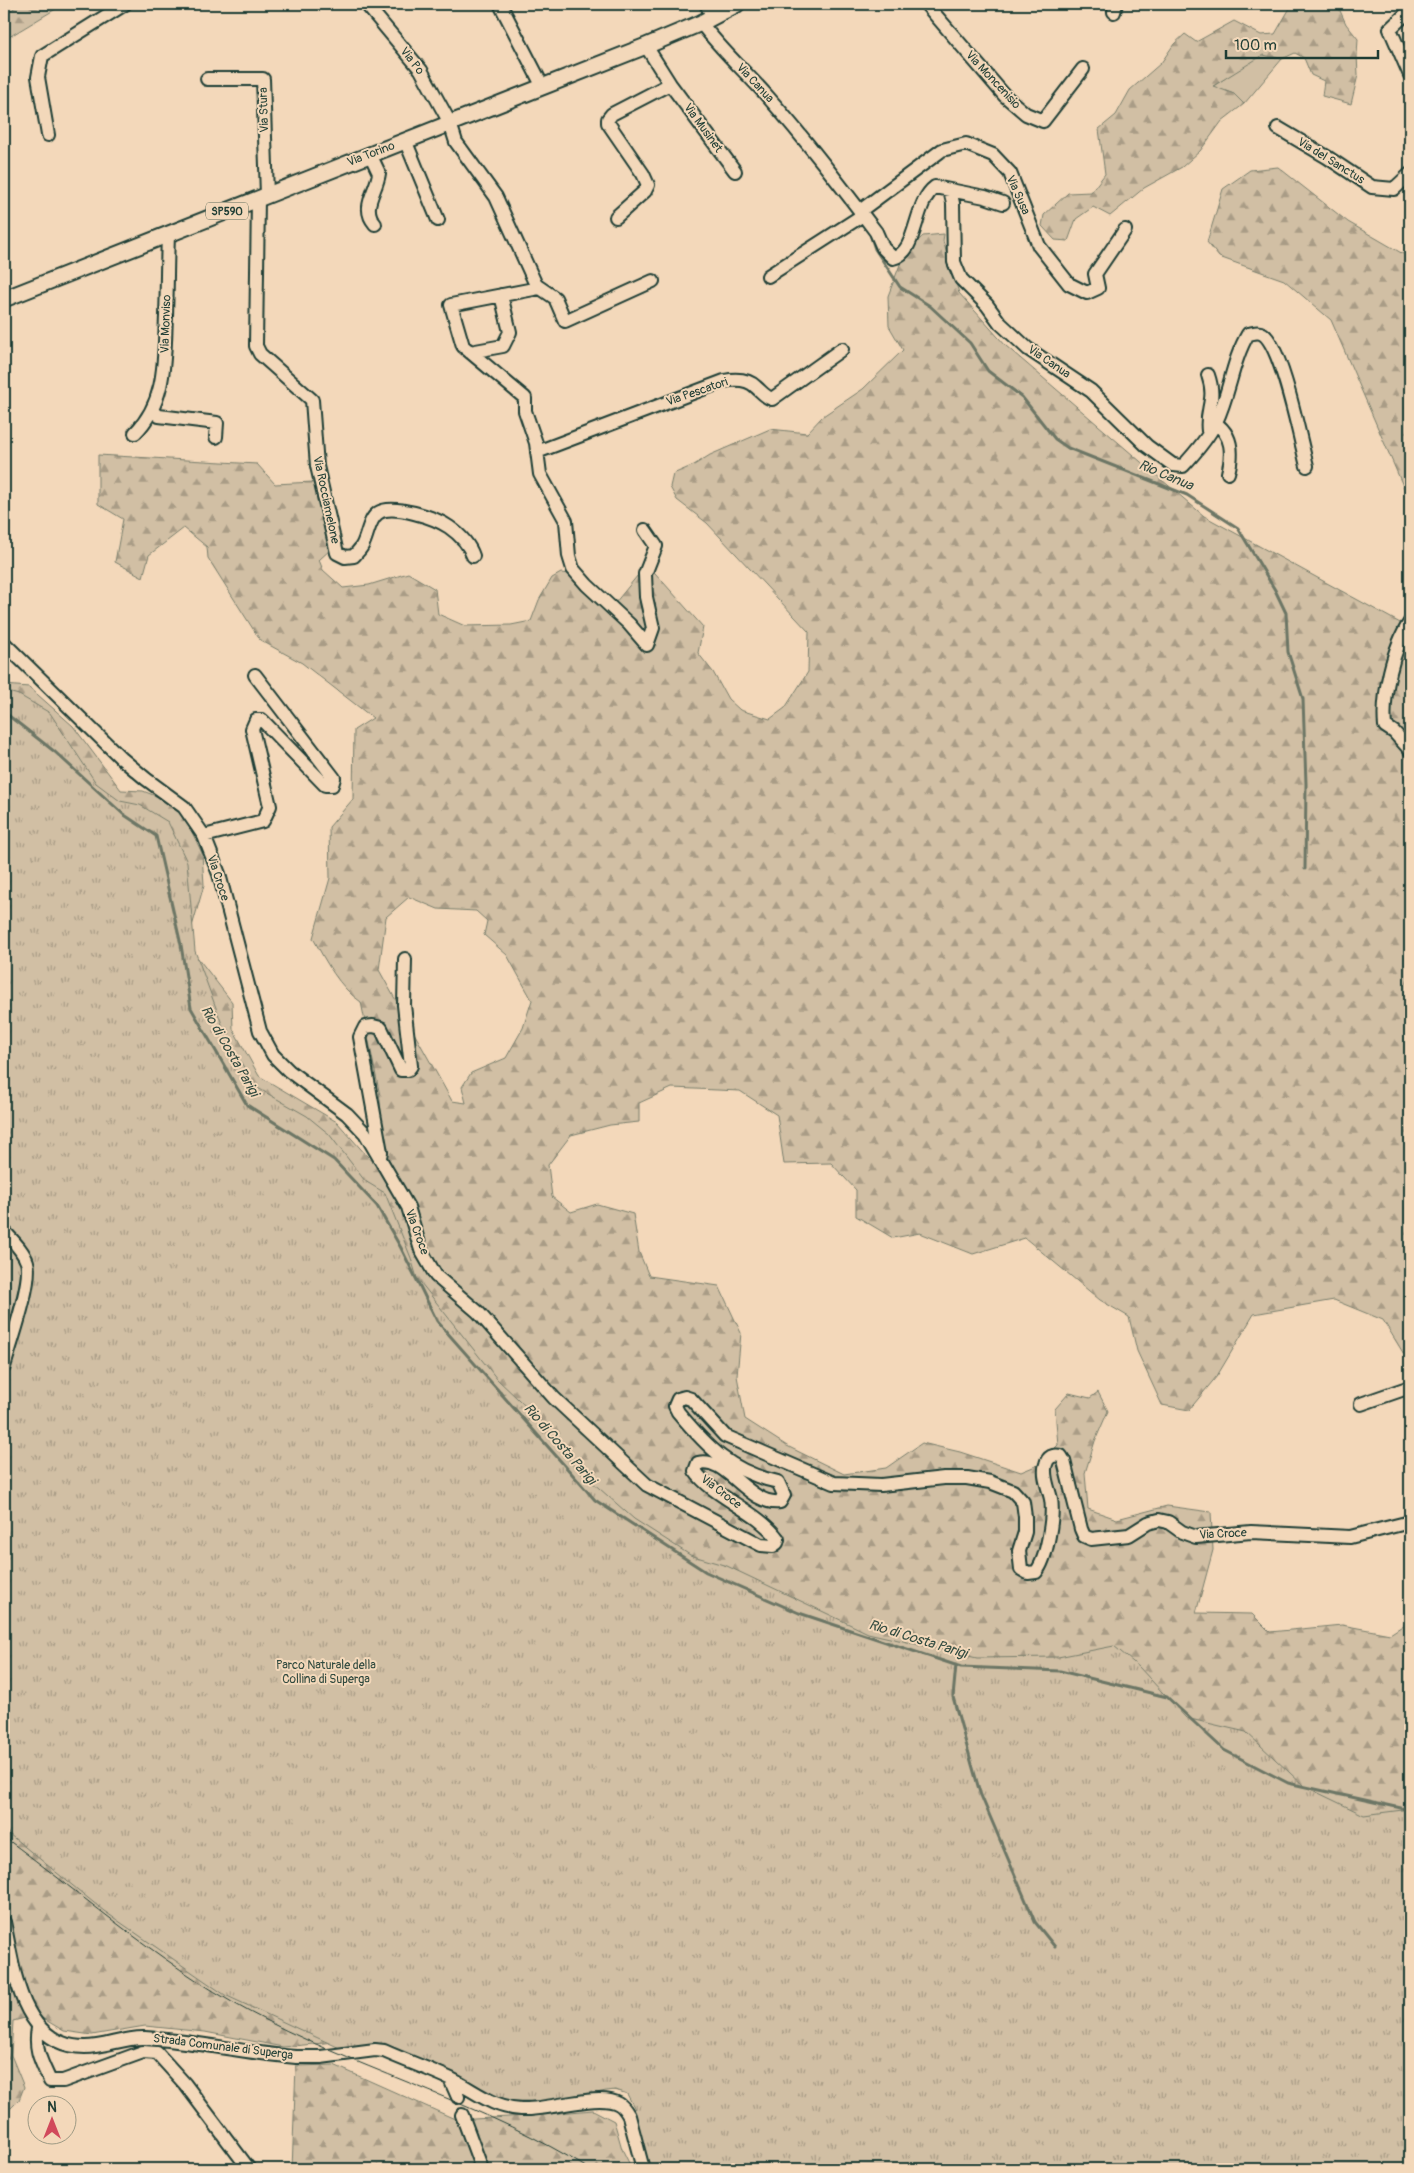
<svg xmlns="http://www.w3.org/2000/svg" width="1414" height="2173" viewBox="0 0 1414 2173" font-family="Pangolin,sans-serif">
  <defs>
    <pattern id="forest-firs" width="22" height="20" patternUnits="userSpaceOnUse" patternTransform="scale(1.25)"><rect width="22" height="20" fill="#d1bfa4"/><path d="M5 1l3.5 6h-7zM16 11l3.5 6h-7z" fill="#a99c86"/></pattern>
    <pattern id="park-tufts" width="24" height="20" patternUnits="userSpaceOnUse" patternTransform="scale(1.25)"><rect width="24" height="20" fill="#d1bfa4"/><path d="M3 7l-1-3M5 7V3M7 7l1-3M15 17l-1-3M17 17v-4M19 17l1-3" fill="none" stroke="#a99c86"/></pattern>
  </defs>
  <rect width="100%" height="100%" fill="#f3d8ba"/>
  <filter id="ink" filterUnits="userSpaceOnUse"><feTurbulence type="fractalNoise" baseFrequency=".02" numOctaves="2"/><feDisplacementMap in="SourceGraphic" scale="10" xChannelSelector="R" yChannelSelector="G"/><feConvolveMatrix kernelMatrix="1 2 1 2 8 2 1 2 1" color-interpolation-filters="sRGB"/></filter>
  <g filter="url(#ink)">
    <!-- grass -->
    <path fill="#d1bfa4" stroke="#787e6c" d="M1262,54L1282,59L1244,104L1234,94L1212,87Z"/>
    <!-- forest -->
    <path fill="url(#forest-firs)" stroke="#787e6c" fill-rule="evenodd" d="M20,4H64L4,40V15Z
      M1290,4H1337L1346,24L1358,39L1357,55L1358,75L1351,104L1322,96L1324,81L1311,75L1304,58L1295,53L1282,59L1263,55L1213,86L1234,94L1244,104L1222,121L1200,151L1182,167L1144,188L1110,216L1093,207L1076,219L1068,241L1055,240L1042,226L1044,215L1068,193L1091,192L1105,174L1099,129L1116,115L1130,90L1161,63L1174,44L1185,34L1196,42L1234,21L1261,35L1275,34L1290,8Z
      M1278,167L1348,222L1410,258V502L1331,320L1284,280L1219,257L1207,242L1223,189L1250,170Z
      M944,234L943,241L959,293L1006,346L1204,516L1402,624L1410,623V1364L1383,1320L1334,1300L1254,1314L1217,1376L1189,1410L1162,1405L1137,1351L1129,1317L1100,1300L1025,1238L973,1254L920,1233L893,1238L856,1216V1190L831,1163L784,1164L777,1115L740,1091L672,1088L639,1103V1122L610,1125L571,1135L548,1165L552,1197L571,1212L597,1204L633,1214L639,1252L649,1276L719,1286L741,1333L737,1376L745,1419L787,1446L844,1474L886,1468L922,1443L960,1452L1021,1472L1038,1465L1058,1445L1055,1409L1069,1393L1090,1398L1098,1392L1108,1411L1095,1441L1085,1473L1088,1509L1117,1519L1167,1506L1211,1512L1213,1550L1196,1613L1252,1614L1270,1632L1342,1625L1390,1634L1410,1621V2169H693L638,2095L365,2039L283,2047L205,2032L145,2026L92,2035L64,2031L37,2015L13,2021L11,2055L24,2087L19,2100L4,2115V685L29,687L73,726L121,790L143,791L179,805L202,853L204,885L187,944L232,1002L233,1029L259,1076L337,1122L375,1165L386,1148L380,1131L381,1111L379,1091L361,1002C339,987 326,962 313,938L330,878L329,827L353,799L354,730L373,718L302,663L260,640L208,558L207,547L184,528L149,555L143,577L115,562L123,519L98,504V455L257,464L275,484L313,482L334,517L331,549L319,560L323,570L343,588L369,585L408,573L435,589L438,614L465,626L511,625L531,621L539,600L552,578L561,573L585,576L615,603L647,564L703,627L698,653L713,672L728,699L740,710L770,719L785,708L808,672L809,632L707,523L677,500L670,487L673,474L694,465L710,455L770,429L807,433L823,416L863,389L903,350L889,326L888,296L904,254L923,236ZM409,897L438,909L476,911L487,921L484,935L507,955L532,1000L523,1028L506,1058L471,1073L462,1087L466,1103L452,1101L379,970L386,917Z
      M334,2065L457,2120L525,2116L593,2110L614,2121L622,2149L632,2169H292L296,2066Z"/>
    <!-- park -->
    <path fill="url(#park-tufts)" stroke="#787e6c" d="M4,691L19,695L50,713L96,783L120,801L140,805L168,822L187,862L195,951L229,1043L256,1087L307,1116L329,1134L365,1181L385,1193L411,1258L417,1278L497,1379L540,1420L574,1466L634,1519L690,1555L727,1566L868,1633L977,1658L1058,1657L1114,1646L1139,1667L1186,1718L1246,1732L1304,1786L1364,1815L1410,1809V2169H648L634,2107L627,2094L616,2090L606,2091L583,2096L548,2101H509L494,2096L427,2063L344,2050L225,1995L104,1911L4,1830Z"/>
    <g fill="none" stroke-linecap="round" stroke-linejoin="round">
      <!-- stream -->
      <path stroke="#6c7665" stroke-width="3" d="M870,234L875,249L900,287L930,306L970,343L988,371L1022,397L1055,439L1068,448L1187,495L1238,528L1275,590L1286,613L1288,652L1303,699L1306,784L1305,869
        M4,712L55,752L123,814L156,836L181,945L191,1008L247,1105L334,1160L377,1206L401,1248L437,1321L595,1500L706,1572L799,1613L961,1667L1060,1671L1167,1697L1224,1750L1288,1783L1410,1810
        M956,1665L953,1697L980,1793L1035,1922L1055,1947"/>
      <!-- minor casing -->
      <g stroke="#1f3d34" stroke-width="16">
        <path id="minor" d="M366,4L421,70L450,123L456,142L496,197L536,285L555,298L565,321L653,281
          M500,4L543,87
          M706,4L713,17
          M926,4L1005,96L1026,114L1043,121L1083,69
          M1410,10L1390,29L1410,75
          M1114,12L1116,4
          M701,23C721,50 746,72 768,97C806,140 841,186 876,232L883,248L893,258C918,253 913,203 935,187L950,190L953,203L954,262L961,279L987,305L1000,323L1028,349L1091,391L1147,446L1173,465L1183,466C1195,453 1208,438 1216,422C1230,393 1232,361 1248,334C1254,333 1258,331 1263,334C1282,347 1300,439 1307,466
          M646,46L670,84L735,171
          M207,79H263L267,195
          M1278,128L1327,157L1372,187L1394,189L1410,174
          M48,135L38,77L42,56L125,4
          M405,140L438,220
          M370,154L379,173C377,191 360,207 375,224
          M950,190L985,197L1003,203
          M258,199L256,346L260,354L312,400L317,466L337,553L345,557L354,556C357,552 361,549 363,544C368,534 369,519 378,513C392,503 436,518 449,527C459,534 469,544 473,556
          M860,211L942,150L966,144L993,155L1010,173L1039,246L1069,284L1087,293L1098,288L1095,274L1125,230
          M616,217L645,191L648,185L643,174L608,123V119L612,114L670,84
          M768,276L863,215
          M539,288L451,305L463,346L525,398V411L536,443L540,474L566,521L569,556L573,569L587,585L629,624L647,645L653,628L646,597L645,574L656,546L645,530
          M470,352L503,346L510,332L501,295
          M153,411L159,416L217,423L216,437
          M1215,423C1233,435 1233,454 1228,473
          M1208,431C1205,408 1217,401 1208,375
          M135,433C167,401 164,358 166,316C167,289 167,262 168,235
          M537,452L724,381C735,379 748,379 756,387C762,392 765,397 772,399L842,349
          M1410,622C1393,647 1382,696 1385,726L1394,732L1410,750
          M4,643L121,758L146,779L184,807L204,836L219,874L260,1031L273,1055L289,1071L347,1114L365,1133L408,1207L421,1250L436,1276L478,1312L554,1398L647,1485L761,1545L773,1546L777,1543L778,1539C757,1510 714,1498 695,1471L698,1463C726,1455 748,1506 780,1502L784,1495L778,1482C731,1472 708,1448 678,1412L675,1406L678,1399L685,1397L691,1399L725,1436L834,1483L881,1485L944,1478H967L990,1482L1013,1491L1023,1502L1025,1517V1532L1019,1551L1021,1569L1028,1573L1036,1572C1047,1559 1054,1516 1051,1499C1049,1489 1042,1475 1046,1464C1048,1457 1053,1454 1061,1456L1064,1461L1081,1529L1084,1536L1091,1539L1129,1535L1148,1523L1159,1520L1168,1522L1182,1532L1196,1537L1251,1532L1350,1537L1410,1522
          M204,836L263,821L270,806L252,729L256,720H262L325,785H332L334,778L255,675
          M380,1157L381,1152L360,1037L365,1027L373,1026L381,1028L401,1070H408L411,1066L404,1005L405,959
          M4,1231C12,1240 23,1250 27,1262C33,1281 10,1345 4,1367
          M1361,1404L1410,1387
          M4,1922C14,1969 21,2047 85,2047C105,2047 125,2037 145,2038C196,2041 245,2053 296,2057H321L375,2050L384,2051C406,2061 430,2069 451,2079C477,2092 491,2107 521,2109C547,2111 599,2092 619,2104C624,2107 626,2111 629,2116L643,2169
          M38,2028C34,2050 41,2061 50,2081H63L143,2052L157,2053L185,2084L249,2169
          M450,2079L458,2097
          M462,2115L482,2169"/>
      </g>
      <!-- major casing -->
      <g stroke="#1f3d34" stroke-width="19">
        <path id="major" d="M4,299L646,46L701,23L737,4"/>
      </g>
      <!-- minor -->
      <use href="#minor" stroke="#f3d8ba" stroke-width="12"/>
      <!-- major -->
      <use href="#major" stroke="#f3d8ba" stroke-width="15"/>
      <!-- tram -->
      <path stroke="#1f3d34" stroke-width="1" d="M4,1837C90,1900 171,1973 267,2021C372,2074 489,2106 589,2169"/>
    </g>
  </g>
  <g text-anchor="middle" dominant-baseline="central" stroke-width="4" stroke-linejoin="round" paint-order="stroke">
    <!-- shield labels -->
    <rect fill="#f3d8ba" stroke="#5f6c5c" stroke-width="1" x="206" y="202.5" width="42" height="17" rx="4"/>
    <g font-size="11" font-weight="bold" fill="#1f3d34">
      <text x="227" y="211">SP590</text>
    </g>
    <!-- street labels -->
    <g font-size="12" fill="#1f3d34" stroke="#f3d8ba">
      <text transform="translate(412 61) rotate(52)">Via Po</text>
      <text transform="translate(993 80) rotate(47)">Via Moncenisio</text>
      <text transform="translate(755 83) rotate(47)">Via Canua</text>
      <text transform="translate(264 110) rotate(-92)">Via Stura</text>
      <text transform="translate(703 128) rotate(54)">Via Musinet</text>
      <text transform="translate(371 154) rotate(-21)">Via Torino</text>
      <text transform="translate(1331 161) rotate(32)">Via del Sanctus</text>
      <text transform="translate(1018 195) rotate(66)">Via Susa</text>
      <text transform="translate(166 324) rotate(-88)">Via Monviso</text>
      <text transform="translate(1049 362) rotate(34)">Via Canua</text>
      <text transform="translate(697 392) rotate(-19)">Via Pescatori</text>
      <text transform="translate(326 500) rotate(78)">Via Rocciamelone</text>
      <text transform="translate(218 878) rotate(72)">Via Croce</text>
      <text transform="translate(417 1232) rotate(70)">Via Croce</text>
      <text transform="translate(721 1492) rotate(37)">Via Croce</text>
      <text transform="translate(1223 1534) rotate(-3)">Via Croce</text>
      <text transform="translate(223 2047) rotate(7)">Strada Comunale di Superga</text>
    </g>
    <!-- park labels -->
    <g font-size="12" fill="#314a3f" stroke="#f3d8ba">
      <text x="326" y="1665">Parco Naturale della<tspan x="326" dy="14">Collina di Superga</tspan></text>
    </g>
    <!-- water labels -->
    <g font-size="14" font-style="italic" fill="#324b40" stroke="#f3d8ba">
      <text transform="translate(1166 475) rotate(23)">Rio Canua</text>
      <text transform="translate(230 1051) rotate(60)">Rio di Costa Parigi</text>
      <text transform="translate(560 1444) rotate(49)">Rio di Costa Parigi</text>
      <text transform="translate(918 1639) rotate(17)">Rio di Costa Parigi</text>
    </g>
  </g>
  <!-- margin -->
  <rect width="1414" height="2173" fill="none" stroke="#f3d8ba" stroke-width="20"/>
  <rect x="10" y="10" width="1394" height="2153" fill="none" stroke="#1f3d34" stroke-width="2" filter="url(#ink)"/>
  <!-- north arrow -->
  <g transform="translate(52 2120)"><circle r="24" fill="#f3d8ba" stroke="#9e9a84"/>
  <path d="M0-4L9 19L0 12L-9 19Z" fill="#d1495b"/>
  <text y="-8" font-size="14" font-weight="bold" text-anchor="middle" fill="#1f3d34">N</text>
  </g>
  <!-- scale -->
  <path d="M1226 50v8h152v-8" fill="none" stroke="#1f3d34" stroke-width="2.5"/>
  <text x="1234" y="50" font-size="15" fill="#1f3d34" stroke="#f3d8ba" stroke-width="4" paint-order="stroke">100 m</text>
</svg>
